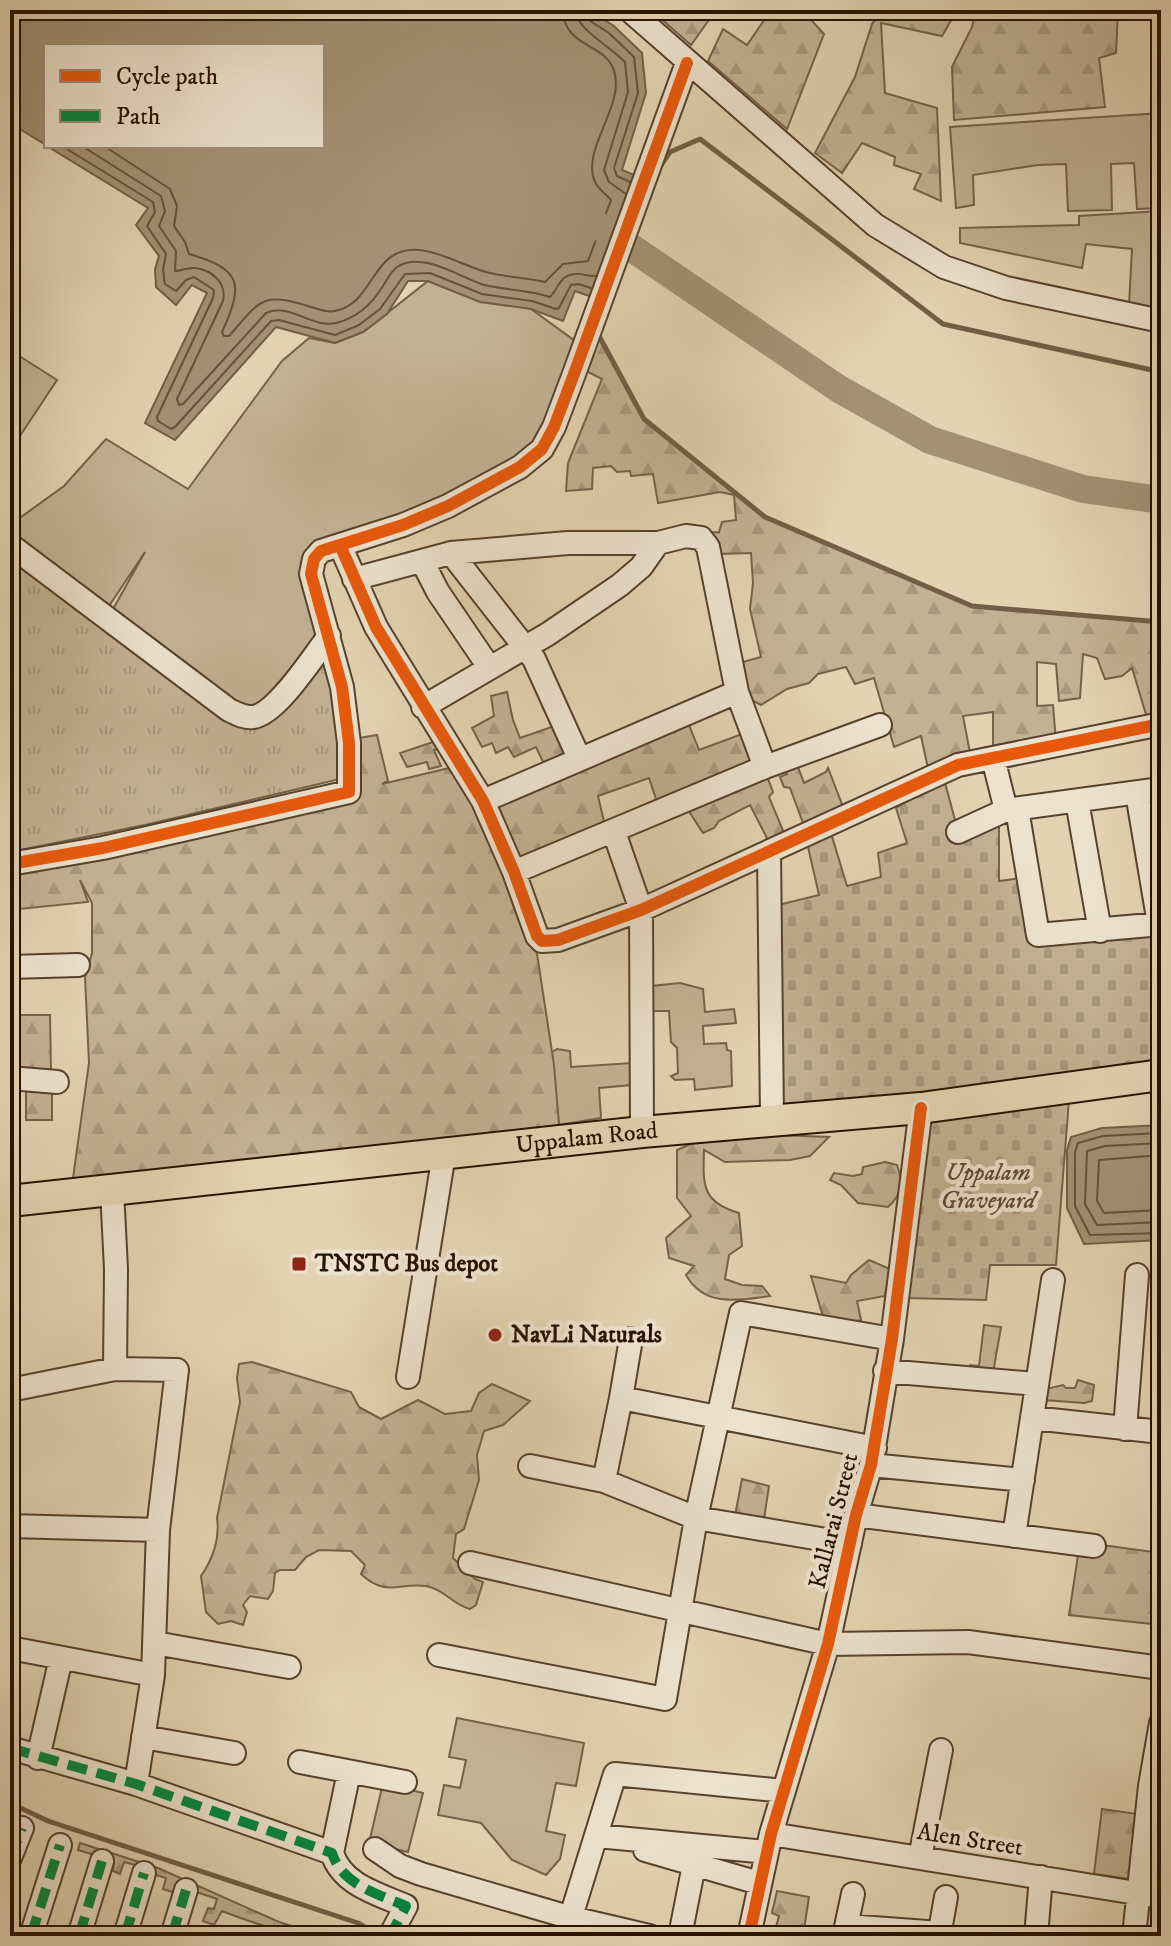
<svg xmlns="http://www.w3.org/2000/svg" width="1171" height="1946" viewBox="0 0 1171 1946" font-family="'IM FELL DW Pica',serif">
  <defs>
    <pattern id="forest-firs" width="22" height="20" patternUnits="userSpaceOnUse" patternTransform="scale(2)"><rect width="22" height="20" fill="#c2b294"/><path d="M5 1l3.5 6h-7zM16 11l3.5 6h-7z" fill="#a7987e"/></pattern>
    <pattern id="cemetery-stones" width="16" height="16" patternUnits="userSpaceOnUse" patternTransform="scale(2)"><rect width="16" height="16" fill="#c2b294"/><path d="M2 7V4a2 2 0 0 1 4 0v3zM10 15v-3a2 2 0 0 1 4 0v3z" fill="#a7987e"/></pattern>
    <pattern id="park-tufts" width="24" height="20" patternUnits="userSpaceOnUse" patternTransform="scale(2)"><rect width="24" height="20" fill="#c2b294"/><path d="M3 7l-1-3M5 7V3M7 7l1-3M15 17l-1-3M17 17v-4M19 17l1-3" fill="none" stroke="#a7987e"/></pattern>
  </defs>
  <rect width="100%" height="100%" fill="#e2d3b2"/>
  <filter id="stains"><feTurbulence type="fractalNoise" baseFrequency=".0025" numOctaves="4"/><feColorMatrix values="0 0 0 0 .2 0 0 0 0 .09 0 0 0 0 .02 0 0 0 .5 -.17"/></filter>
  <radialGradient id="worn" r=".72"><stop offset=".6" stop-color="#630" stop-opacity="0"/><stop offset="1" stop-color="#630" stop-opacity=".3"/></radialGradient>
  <!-- green -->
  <path fill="#c2b294" stroke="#75624a" stroke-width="2" d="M1161,113V163L1158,164L1160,208L1137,209L1134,163L1111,164L1112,210L1068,211L1066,164L1038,165L973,175L974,205L956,208L950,127Z
    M1161,211V311L1129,304L1132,249L1086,244L1082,268L960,243V228L1079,225V216Z
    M428,281L458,293L531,309L575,341L542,449L314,559L329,636L271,709L244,717L108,618L145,552L103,615L10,535V525L64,486L106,439L188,489L282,361L309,338L335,343L363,332Z
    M10,350L57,380L10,451Z
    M680,983L703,989L705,1012L734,1009L736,1023L703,1026L704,1044L726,1043L727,1050L731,1051L732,1086L695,1090L694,1079L675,1080L671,1076L678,1073L677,1048L671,1042L669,1011H641L651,986Z
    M557,1049L570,1051L571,1067L632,1063V1085L599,1088L601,1118L559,1125L552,1052Z
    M457,1718L584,1743L576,1786L556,1783L546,1831L565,1835L560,1859L546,1875L512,1860L481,1823L438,1815L444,1785L460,1788L466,1760L449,1757Z
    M383,1783L423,1793L408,1852L369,1843Z"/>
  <!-- forest -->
  <path fill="url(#forest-firs)" stroke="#75624a" stroke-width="2" d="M651,10H716L691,45Z
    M771,10H802L824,34L787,129L708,61L723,29L747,45Z
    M883,10H957L942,36L881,23L885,93L937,108L941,201L914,189L921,174L894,165L895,157L862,143L842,173L815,153L855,77L872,24Z
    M976,10H1118L1116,53L1099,58L1105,107L954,120L952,67L972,27Z
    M598,336L644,419L765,517L972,606L1161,622V717L1148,721L1132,668L1122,676L1105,679L1097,658L1083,654L1080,698L1059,701L1056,664L1037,662V706L1053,705L1056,741L993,752V712L963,716L971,758L929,773L921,736L894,747L874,678L855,684L846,667L818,674L809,683L787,689L761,705L737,692L739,663L761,657L750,609L753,583L751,553L719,554L700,533L719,532L722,522L736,520L734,495L720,492L658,503L653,474L631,476L630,471L617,472L611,466L593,468L592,489L566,491L568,463L602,379L584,370Z
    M507,692L513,720L520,738L560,724L579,758L545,766L536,747L514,757L508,747L496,753L492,743L482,747L472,728L494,716L491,696Z
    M687,720L699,750L750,731L773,792L769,797L787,840L770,844L750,805L719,821L714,828L703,833L688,810L658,805L649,778L598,796L605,826L515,872L532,921L554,1065L559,1125L72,1185L89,1063L85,977L92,953V903L80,880L88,902L10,910V872L349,792L353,739L377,735L388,781L382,784L462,765L483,803Z
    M442,739L447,747L434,750L441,766L429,769L427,762L407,767L400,753Z
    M795,759L804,783L826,772L828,768L845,812L806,831L790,788L784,787L780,777L787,774L782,765Z
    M10,1015H50L51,1072L10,1068Z
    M26,1085H52V1120H26Z
    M750,1134L829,1137L810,1156L790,1160L725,1162L704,1150C703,1184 701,1202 739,1213L742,1246L729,1255L725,1279L742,1285L762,1286L770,1296C738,1300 705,1308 686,1275L694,1266L669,1258L666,1238L691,1216L677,1198V1150L695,1142Z
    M885,1162L897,1165C903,1182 902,1195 888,1207L858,1203L841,1185L830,1180L834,1173L853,1176L862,1174L863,1167Z
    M869,1260L890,1269L885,1296L857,1301L861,1320L842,1325L824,1320L811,1276L846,1283L851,1275Z
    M984,1325L1001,1327L992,1379L968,1377L970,1365L979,1366Z
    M252,1362L351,1392L359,1407L381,1419L418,1400L445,1414L471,1411L479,1393L492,1384L530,1401L503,1425L484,1431L477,1455L479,1480L464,1529L456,1534L453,1558L475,1579L483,1582L476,1605L470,1609C453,1605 444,1589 426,1586C399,1582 387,1598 361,1574L365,1565L351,1551L319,1550L306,1557L295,1570H280L275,1573L273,1591L268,1599L250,1596L243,1605L247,1612L243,1625L231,1621L218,1624L206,1612L201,1576C213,1559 220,1538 217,1518L240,1402L237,1378L239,1364Z
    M1078,1380L1094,1385L1092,1401L1084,1403L1044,1400L1046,1389L1063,1385L1066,1388H1075Z
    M742,1479L769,1486L763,1526L734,1521Z
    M1080,1542L1161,1553L1151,1624L1069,1615Z
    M1102,1809L1145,1815L1136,1880L1094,1874Z
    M80,1843L158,1868L279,1922L323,1936C289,1936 253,1923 222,1911L214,1925L203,1921L208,1908L214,1909L217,1899L185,1888L182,1895L163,1889L166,1878L146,1872L147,1868L124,1862L120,1874L113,1871L114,1861L78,1850Z
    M777,1891L809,1897L803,1936H791L792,1930L776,1927L779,1916L772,1913Z"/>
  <!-- cemetery -->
  <path fill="url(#cemetery-stones)" stroke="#75624a" stroke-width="2" d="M944,779L958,831L999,824V881L1022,878L1038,935L1161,922V1076L1070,1087L1056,1265H990L986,1300L907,1298L921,1103L772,1119L774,906L819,895L808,847L830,830L847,886L881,877L878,853L907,843L896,808Z"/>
  <!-- park -->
  <path fill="url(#park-tufts)" stroke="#75624a" stroke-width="2" d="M10,550L245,722L324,647L342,748L340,779L145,825L10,852Z"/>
  <!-- water -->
  <path fill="#a39175" stroke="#725e46" stroke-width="2" d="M10,10H588L614,26L642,53L646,93L622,170L650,182L606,302L575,291L563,321L531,309L480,302L428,281H408L387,314L363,332L335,343L276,327L175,440L145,423L207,293L192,285L176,305L156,287L155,269L159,256L136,225L148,208L47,146H322V46H46V145L10,123Z
    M1161,1125V1240L1084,1244L1067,1208V1150L1071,1137L1102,1128Z"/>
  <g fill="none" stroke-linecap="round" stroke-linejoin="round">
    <!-- shore -->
    <path stroke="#66523a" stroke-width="2" d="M575,10C576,29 610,46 625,62L628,92L604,170L609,182L626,194
      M585,10L587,19L609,33L634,57L638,93L614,168L617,176L630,182
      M62,146L153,202L155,212L147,226L166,254L163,270L165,284L176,291L186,280L194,277L214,290L213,298L157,417L158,421L171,429L175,427L271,321L279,320L335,335L359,325L380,309L405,274L430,273L482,294L532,301L556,309L559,308L571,285L578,284L591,288
      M82,146L161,196L165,211L159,226L176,251L175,271C181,271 188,267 195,268C213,270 227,284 223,301L177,399L179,405L183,404L266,313C289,302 313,329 336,323C357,318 372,304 383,286C387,280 391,271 397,267C422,250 461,278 484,285C506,290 529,290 550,297C558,289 560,275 575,274C582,273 589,277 596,276
      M104,146L170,189L177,206L174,226L185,242L189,254C242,269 244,284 222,332L224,336H229C261,300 261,291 311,307C318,309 327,313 335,311C363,305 368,279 386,261C415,232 460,267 490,273C508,277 527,278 545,282L563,264L588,261L611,200C606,194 599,190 595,182C580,149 628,103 613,68C603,43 564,47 563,10
      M1161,1133L1103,1136L1078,1143L1075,1152V1206L1090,1235L1161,1233
      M1161,1143L1105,1146L1087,1151L1085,1204L1097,1225L1161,1222
      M1161,1155L1099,1160L1097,1201L1104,1213L1161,1210"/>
    <!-- stream -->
    <path stroke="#725e46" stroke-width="5" d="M659,168L670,152L700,139L943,324L1161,372
      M598,334L644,419L765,517L972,606L1161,622
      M10,1803L48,1821L358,1923L379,1936"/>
    <!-- river -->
    <path stroke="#a39175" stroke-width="28" d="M601,227L839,389L930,440L1083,489L1161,500"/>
    <!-- minor casing -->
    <g stroke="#56422c" stroke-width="26">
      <path id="minor" d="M629,10L875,225L944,267L1006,288L1161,321
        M10,545L229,710C237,714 244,718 253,717C277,714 314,655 329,636
        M340,545L376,627L483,801L514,872L537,936L542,941L558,940L641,910L958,765L1161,724
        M451,553L534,659L579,758
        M422,561L438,592L489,667
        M354,579L451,553L568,543H658L686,536L701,538L708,547L737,692L765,767
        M423,707L548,634L620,585L641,567L658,543
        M993,758L1006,810
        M1137,793L1159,924
        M483,801L737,692
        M1077,801L1100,931
        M1017,809L1038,935L1161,924
        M614,832L641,910L642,1132
        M958,832L1006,810L1161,789
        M769,852L772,1119
        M10,864L103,848L349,792V743L342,687L311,574L314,559L321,551L403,525L448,506L520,467L542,449L554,427L574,374L687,63
        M514,872L765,767L880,725
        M10,967L78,965
        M10,1078L57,1082
        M112,1190L116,1269L115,1369
        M631,1339L621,1398L875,1448
        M885,1371L1036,1384
        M408,1377L444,1154
        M10,1390L115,1369L177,1370L158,1530L153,1675L136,1784
        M1033,1418L1161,1432
        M1125,1429L1137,1275
        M871,1465L1023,1480
        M530,1466L604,1481L696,1518L850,1544
        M604,1481L621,1398
        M856,1515L1094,1546
        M10,1526L158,1530
        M1014,1536L1053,1280
        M470,1563L828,1644L968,1642L1161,1668
        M155,1643L289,1667
        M10,1648L153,1675
        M439,1655L665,1699L696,1518L741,1313L892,1339
        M143,1737L234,1753
        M10,1748L136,1784L332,1853C342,1885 378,1894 406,1906L390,1936
        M38,1758L61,1658
        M300,1762L405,1782
        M771,1834L1161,1897
        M597,1836L767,1852
        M375,1849L400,1866L421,1874L572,1918L649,1936
        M645,1850L759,1883
        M332,1853L349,1772
        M10,1858L22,1828
        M920,1858L941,1750
        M847,1926L940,1933
        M31,1936L60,1845
        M79,1936L102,1861
        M125,1936L144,1873
        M172,1936L186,1890
        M565,1936L615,1774L784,1791
        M680,1936L694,1865
        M749,1936L771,1834L828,1644L856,1515L871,1465L892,1339L921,1108
        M844,1936L853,1894
        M939,1936L946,1897
        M1036,1936L1041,1877
        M1134,1936L1150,1786L1161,1723"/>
    </g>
    <!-- major casing -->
    <g stroke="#281200" stroke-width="34">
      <g id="major">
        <path id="s1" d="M10,1201L642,1132L921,1108L1161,1075"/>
      </g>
    </g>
    <!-- minor -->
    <use href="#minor" stroke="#ece2cd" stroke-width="22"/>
    <!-- major -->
    <use href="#major" stroke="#e2d3b2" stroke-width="30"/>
    <!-- quiet -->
    <path stroke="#00873e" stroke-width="10" stroke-dasharray="20 10" stroke-linecap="butt" d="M10,1748L136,1784L332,1853C342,1885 378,1894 406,1906L390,1936
      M10,1858L22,1828
      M31,1936L60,1845
      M79,1936L102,1861
      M125,1936L144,1873
      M172,1936L186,1890"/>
    <!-- cycleway casing -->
    <g stroke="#ece2cd" stroke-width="17">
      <path id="cycleway" d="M340,545L376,627L483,801L514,872L537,936L542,941L558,940L641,910L958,765L1161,724
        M10,864L103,848L349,792V743L342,687L311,574L314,559L321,551L403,525L448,506L520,467L542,449L554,427L574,374L687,63
        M749,1936L771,1834L828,1644L856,1515L871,1465L892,1339L921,1108"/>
    </g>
    <!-- cycleway -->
    <use href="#cycleway" stroke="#e8590c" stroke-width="12"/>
  </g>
  <!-- markers -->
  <g fill="#8f2418" stroke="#ece2cd" stroke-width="3">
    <rect x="291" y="1256" width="16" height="16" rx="4"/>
    <circle cx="495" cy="1335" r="8"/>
  </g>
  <g text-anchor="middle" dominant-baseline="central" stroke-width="8" stroke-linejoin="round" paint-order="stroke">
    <!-- street labels -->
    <g font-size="24" fill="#281200" stroke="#ece2cd">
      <text stroke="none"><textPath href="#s1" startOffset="580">Uppalam Road</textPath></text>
      <text transform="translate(834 1521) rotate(-76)">Kallarai Street</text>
      <text transform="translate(970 1840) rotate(9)">Alen Street</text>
    </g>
    <!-- park labels -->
    <g font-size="24" font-style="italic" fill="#5e4a34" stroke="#ece2cd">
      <text x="988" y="1173">Uppalam<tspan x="988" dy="28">Graveyard</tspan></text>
    </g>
    <!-- poi labels -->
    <g font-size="24" font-weight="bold" fill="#281200" stroke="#ece2cd" text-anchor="start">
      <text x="315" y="1264">TNSTC Bus depot</text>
      <text x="511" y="1335">NavLi Naturals</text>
    </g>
  </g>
  <!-- margin -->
  <rect width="1171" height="1946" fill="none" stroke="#e2d3b2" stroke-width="40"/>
  <rect x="12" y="12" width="1147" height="1922" fill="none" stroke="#281200" stroke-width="4"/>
  <rect x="20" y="20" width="1131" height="1906" fill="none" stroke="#281200" stroke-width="2"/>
  <!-- legend -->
  <rect x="44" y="44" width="280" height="104" fill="#ece2cd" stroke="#9e8f7b" stroke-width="2"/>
  <rect x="60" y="70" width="40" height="12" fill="#e8590c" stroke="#9e8f7b" stroke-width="2"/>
  <text x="116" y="84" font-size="24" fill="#281200">Cycle path</text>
  <rect x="60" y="110" width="40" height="12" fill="#00873e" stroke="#9e8f7b" stroke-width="2"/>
  <text x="116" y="124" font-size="24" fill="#281200">Path</text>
  <rect width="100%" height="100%" filter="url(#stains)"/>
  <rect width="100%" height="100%" fill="url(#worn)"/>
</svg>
